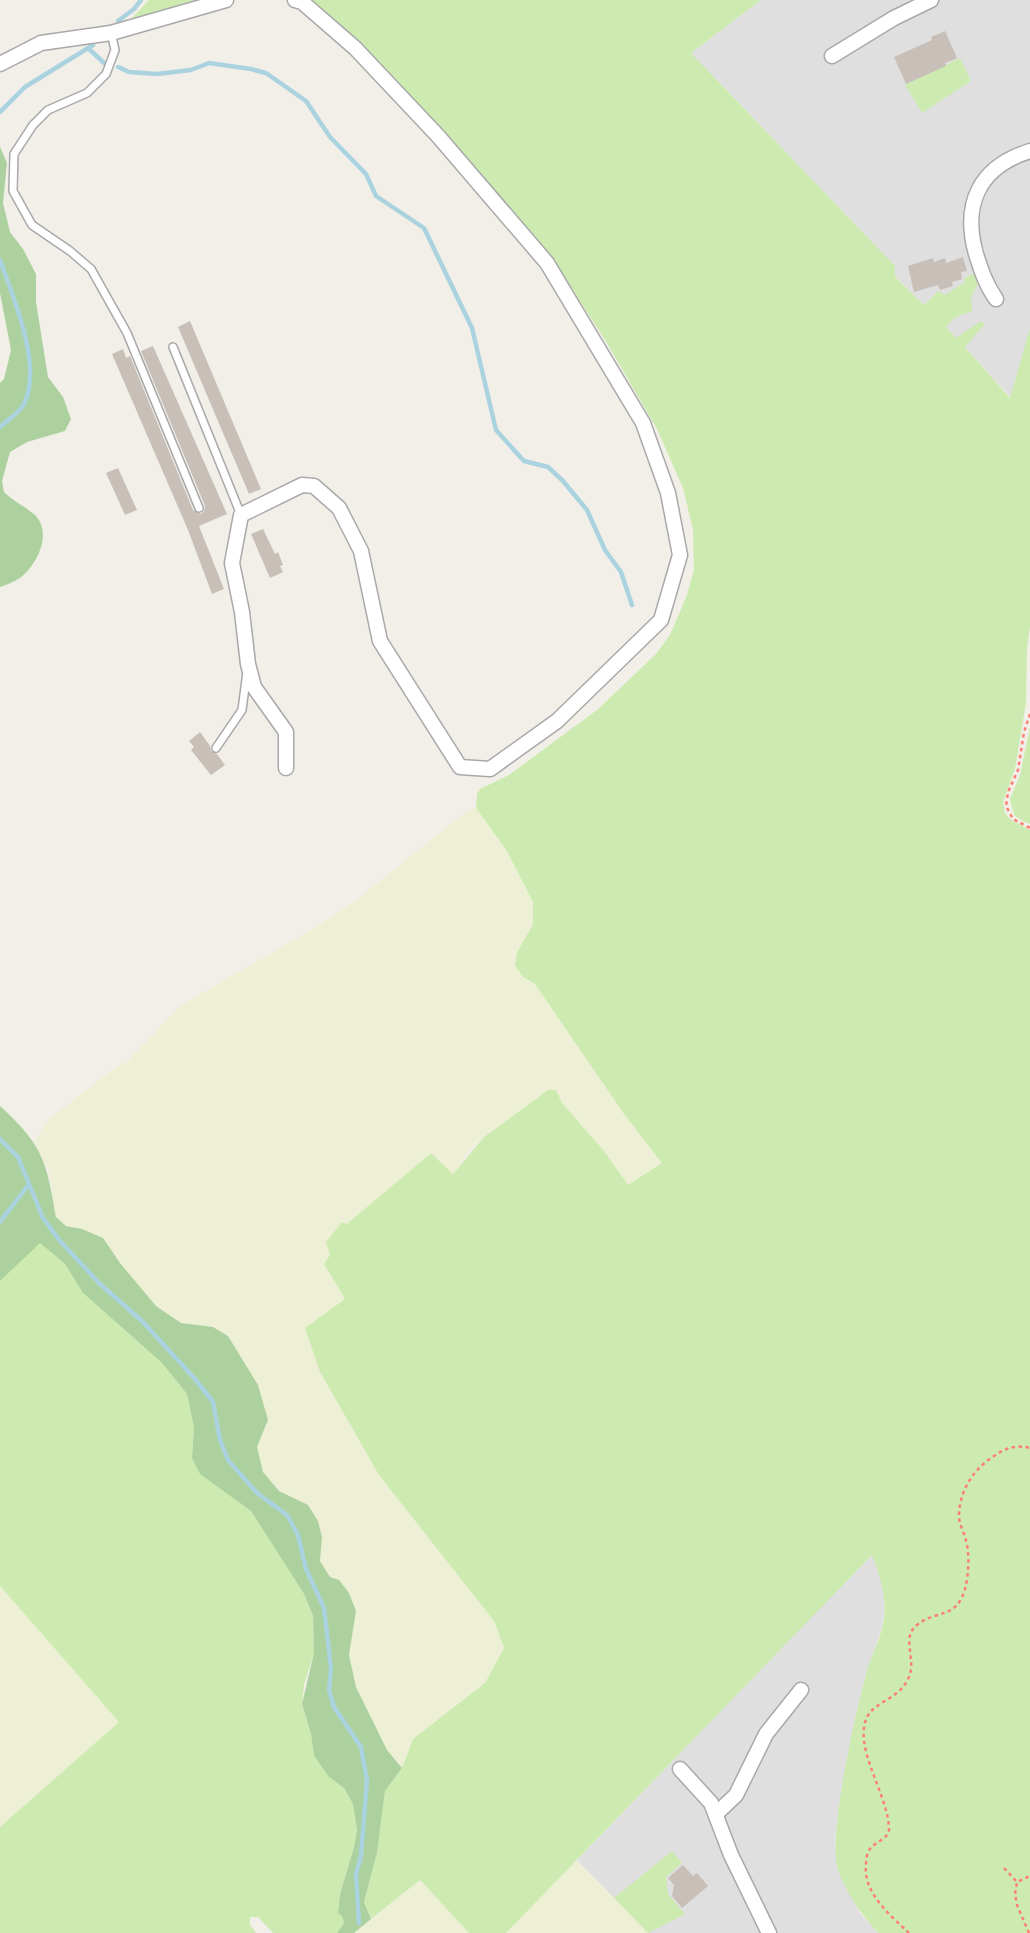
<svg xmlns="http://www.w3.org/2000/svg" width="1030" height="1933" viewBox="0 0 1030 1933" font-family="Arial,sans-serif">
  <rect width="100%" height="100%" fill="#f2efe9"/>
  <!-- residential -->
  <path fill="#e0dfdf" d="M761,0H1030V328L1011,398L965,347L895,276V266L691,53Z
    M872,1554L882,1579L885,1609L882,1627L866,1674L835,1839L838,1868L860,1913L878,1933H648L577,1860Z"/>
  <!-- farmland -->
  <path fill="#eef0d5" d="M476,808L507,851L533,902V924L517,953L523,977L535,984L624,1114L663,1163L628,1186L604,1151L562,1103L556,1090H548L484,1137L470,1149L453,1174L432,1153L330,1255L324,1264L346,1299L320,1372L379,1475L494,1621L504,1648L485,1683L413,1739L402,1768L387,1750L356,1686L349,1655L356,1611L349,1593L339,1580L330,1577L320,1561L322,1537L263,1472L257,1447L268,1420L228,1336L213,1327L181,1323L156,1306L120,1263L103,1238L82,1229L66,1226L56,1217L49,1171L34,1141L49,1119L119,1065L126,1063L180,1006L320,925L353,903L468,810Z
    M0,1586L120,1722L0,1827Z
    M576,1860L648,1933H506Z
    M420,1880L469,1933H355Z"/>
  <!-- grass -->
  <path fill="#cdebb0" d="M149,0H213L130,24L131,19Z
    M309,0H761L691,53L895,266V277L924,305L938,291L945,295L965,282L964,278L975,273L979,281L971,297L972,311L954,318L946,327L956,338L981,321L985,324L965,347L1010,398L1030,328V626L1027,648L1026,703L1015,769L1003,802L1005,813L1010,819L1030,830V1933H878C861,1914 847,1894 838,1870C827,1838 856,1711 866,1674C870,1658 878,1644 882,1628C889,1603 881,1578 872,1555L506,1933H469L420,1880L371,1919L364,1902L377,1853L385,1791L402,1768L413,1739L485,1683L504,1648L494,1621L379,1475L320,1372L305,1328L345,1299L324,1264L330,1255L326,1242L342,1222L347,1224L431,1153L453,1174L484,1137L548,1090H556L562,1103L604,1151L628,1185L662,1163L624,1114L535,984L523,977L515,965L517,953L533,924V902L507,851L476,808L477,794L480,789L509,775L597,710L656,654L670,635L687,595L694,569L693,530L683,488L657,429L605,340L550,255L519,218L362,49Z
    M960,58L971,81L922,113L905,85Z
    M1030,727V824L1022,821L1014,815L1010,799L1020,775Z
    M39,1242L65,1264L83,1293L162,1363L187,1394L194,1428L192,1457L200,1473L251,1511L304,1594L313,1616L314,1653L304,1685L302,1704L311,1734L314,1756L329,1777L344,1788L353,1804L357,1830L354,1847L340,1894L338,1913L342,1915L344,1923L337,1933H273L258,1917H250V1925L256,1933H0V1827L119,1722L0,1586V1281Z
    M672,1851L682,1863L666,1877L668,1894L685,1914L648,1933L614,1898Z"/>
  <!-- forest -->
  <path fill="#add19e" d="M0,147L7,163L3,203L10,232L23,249L36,274V302L48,377L63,397L71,419L65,431L27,442L10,452L2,481L4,492C13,501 26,507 35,515C53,533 37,565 20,578C14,582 6,585 0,587V383L4,379L11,350L0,293Z
    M0,1106C43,1145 47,1162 56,1217L66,1226L82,1229L103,1238L120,1263L156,1306L181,1323L213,1327L228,1336L258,1385L268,1420L257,1447L263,1472L279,1491L308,1505L318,1521L322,1537L320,1561L330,1577L339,1580L349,1593L356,1611L349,1655L356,1687L387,1750L402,1768L385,1791L377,1853L364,1902L371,1919L354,1933H337L344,1923L342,1916L338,1913L340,1894L354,1847L357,1830L353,1804L344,1788L329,1777L314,1756L311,1734L302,1704L314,1653L313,1616L304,1594L251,1511L200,1474L192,1458L194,1428L187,1394L162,1363L83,1293L65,1264L40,1243L0,1281Z"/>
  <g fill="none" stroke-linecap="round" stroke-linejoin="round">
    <!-- stream -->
    <path stroke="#aad3df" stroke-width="4.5" d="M118,21L134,9L141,0
      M88,48L104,63
      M118,67L129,72L157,74L191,70L209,63L251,69L266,73L306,101L330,137L366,174L376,196L424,228L472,328L496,430L524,461L548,467L563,481L587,510L605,550L621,572L632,605
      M0,112L25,87L93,45
      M0,260C13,297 43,366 24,404C19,413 8,420 0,427
      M0,1139L18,1157L43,1218L60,1241L100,1284L142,1321L195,1379L213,1402L220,1440L228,1460L257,1493L287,1515L298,1535L306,1569L324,1608L331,1669L329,1690L334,1707L361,1747L367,1781L361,1856L356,1874L359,1923
      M0,1222L29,1184"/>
  </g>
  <!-- building -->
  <path fill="#c7bfb8" d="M945,31L957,58L945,63L946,66L906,84L894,57L932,40L931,37Z
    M963,257L967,271L961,272L962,279L952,282L953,286L940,290L938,285L914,292L908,266L933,258L934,262L945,258L946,263Z
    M190,321L261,489L249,494L178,327Z
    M153,346L227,514L199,526L224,589L212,594L188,530L112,354L123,349L126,358L130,356L193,510L201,514L204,511L205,506L141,351Z
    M118,468L137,510L125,515L106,473Z
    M263,529L275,554L278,552L283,565L280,566L283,572L270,578L251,534Z
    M200,732L210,746L211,751L217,754L225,765L211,775L191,750L194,747L189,741Z
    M683,1865L693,1876L697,1873L708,1886L682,1908L672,1896L674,1885L668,1878Z"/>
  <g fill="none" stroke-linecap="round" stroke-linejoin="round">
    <!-- service casing -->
    <g stroke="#a9a9a9" stroke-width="10">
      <path id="service" d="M111,33L115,50L106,74L87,93L48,110L33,125L14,154L13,191L32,225L70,251L91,269L127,333L199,508
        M173,347L241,515
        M216,748L242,710L247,672"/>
    </g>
    <!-- minor casing -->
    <g stroke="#a9a9a9" stroke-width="17">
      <path id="minor" d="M832,56L894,18L931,0
        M0,64L41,43L111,33L226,0
        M996,299C986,285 981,270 976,254C962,204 979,167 1030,151
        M286,768V732L254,687L248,664L242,612L232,563L241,515L302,485L314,486L339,508L361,551L380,641L460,767L490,769L557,721L661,620L680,555L668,493L643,423L547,263L438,136L355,48L302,2L295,0
        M680,1769L711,1803L731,1855L769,1933
        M716,1814L736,1795L766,1734L801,1690"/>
    </g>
    <!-- path -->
    <path stroke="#fa8072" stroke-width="2.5" stroke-dasharray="3.5 3.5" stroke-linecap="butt" d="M1030,714L1024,732L1018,770L1008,792L1006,806L1013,819L1030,828
      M1004,1868L1017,1882
      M909,1933C890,1915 863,1893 866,1865C866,1859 867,1853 870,1849C876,1841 887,1840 889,1830C889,1799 860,1758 864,1728C867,1700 896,1704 908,1679C918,1660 900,1638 917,1625C937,1609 956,1620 965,1589C969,1574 970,1552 965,1537C963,1530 959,1523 959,1516C959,1493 972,1471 991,1458C1004,1449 1014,1444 1030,1448
      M1029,1933L1017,1905L1015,1894L1017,1882L1030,1876"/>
    <!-- service -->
    <use href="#service" stroke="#fff" stroke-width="7"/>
    <!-- minor -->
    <use href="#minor" stroke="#fff" stroke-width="14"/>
  </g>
</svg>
